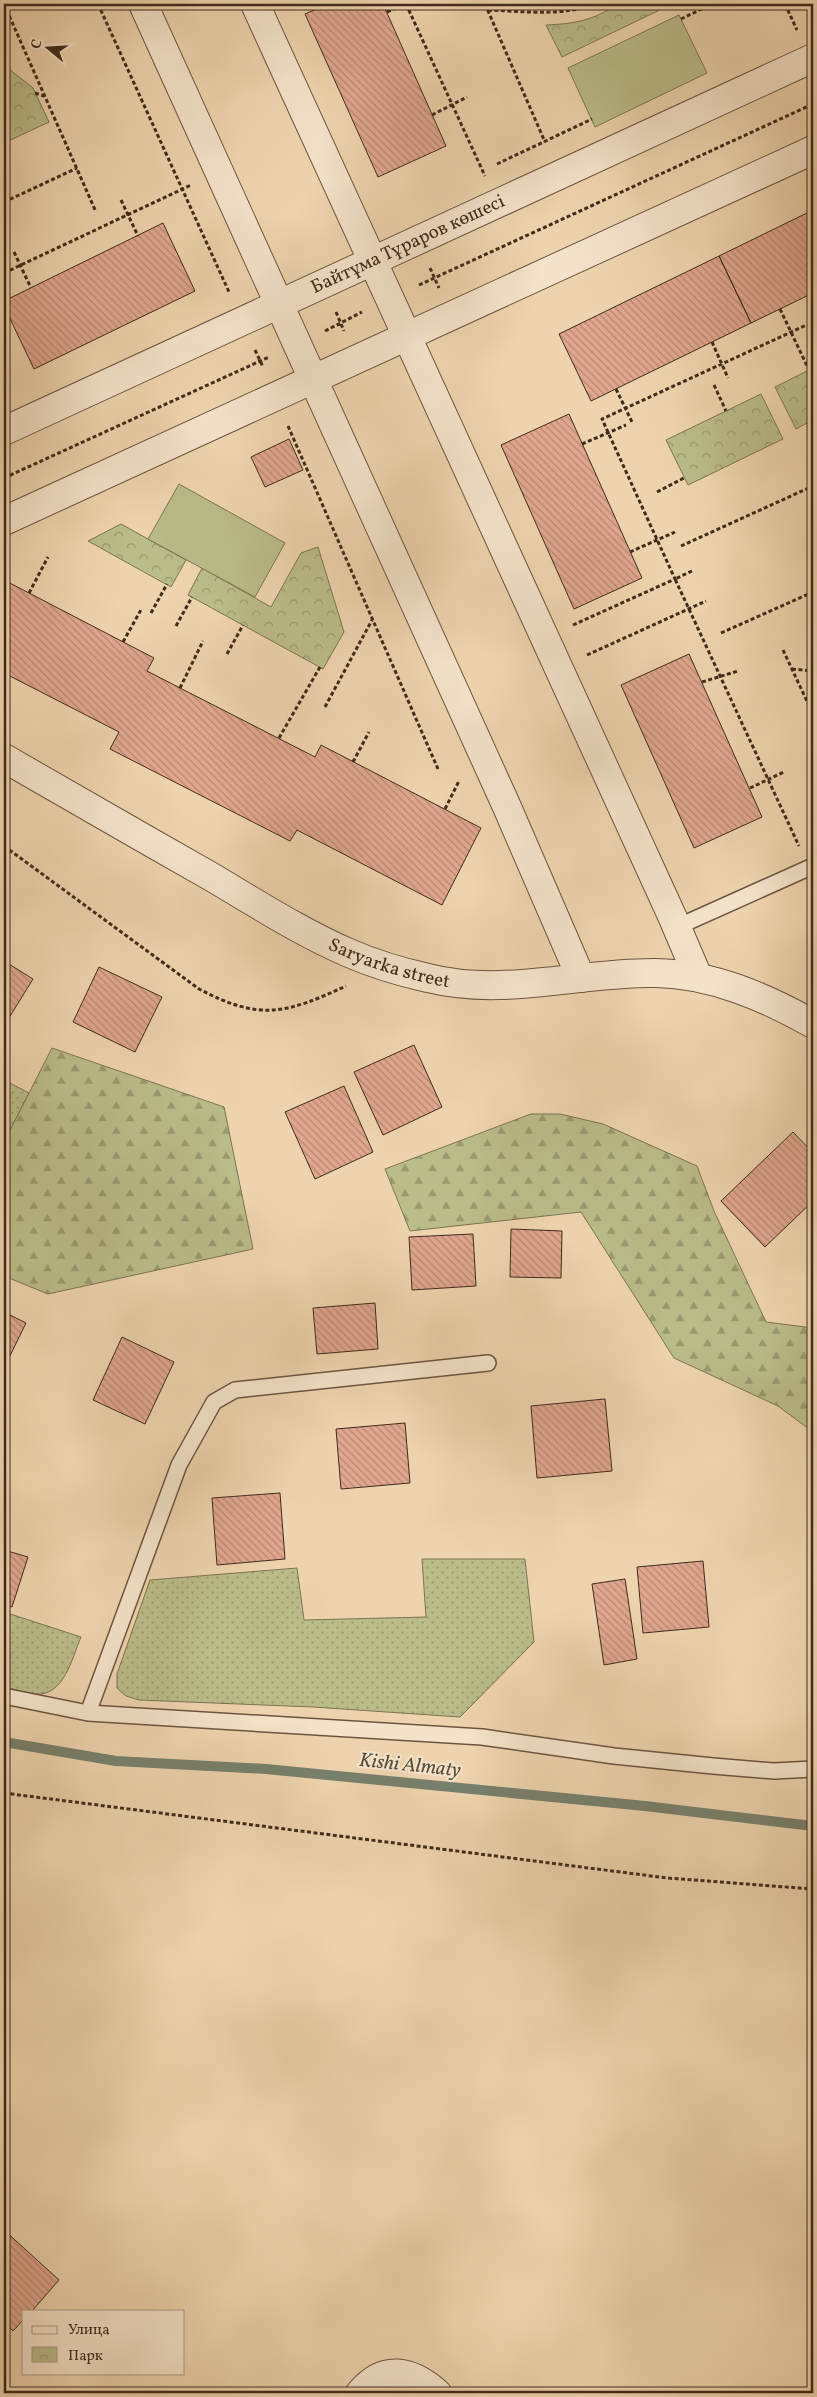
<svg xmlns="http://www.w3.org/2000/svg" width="817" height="2397" viewBox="0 0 817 2397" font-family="Vollkorn,serif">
  <defs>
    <pattern id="grass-dots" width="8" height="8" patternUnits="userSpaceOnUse" patternTransform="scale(1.25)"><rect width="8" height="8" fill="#babc89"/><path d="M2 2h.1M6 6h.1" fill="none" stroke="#99996f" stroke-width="1.8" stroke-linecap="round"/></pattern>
    <pattern id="forest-firs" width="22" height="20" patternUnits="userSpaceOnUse" patternTransform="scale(1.25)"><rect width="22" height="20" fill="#babc89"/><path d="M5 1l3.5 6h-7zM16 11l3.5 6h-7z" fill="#99996f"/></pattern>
    <pattern id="park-crowns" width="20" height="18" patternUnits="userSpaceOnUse" patternTransform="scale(1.25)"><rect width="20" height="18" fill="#babc89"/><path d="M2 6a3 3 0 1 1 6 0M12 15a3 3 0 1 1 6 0" fill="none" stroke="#99996f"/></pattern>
    <pattern id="building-back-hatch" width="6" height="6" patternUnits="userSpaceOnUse" patternTransform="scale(1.25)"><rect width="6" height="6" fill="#e1a68f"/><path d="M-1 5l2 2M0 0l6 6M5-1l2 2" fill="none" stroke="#b88774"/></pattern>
  </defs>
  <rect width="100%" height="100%" fill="#eed4ae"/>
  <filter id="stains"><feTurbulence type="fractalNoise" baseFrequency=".004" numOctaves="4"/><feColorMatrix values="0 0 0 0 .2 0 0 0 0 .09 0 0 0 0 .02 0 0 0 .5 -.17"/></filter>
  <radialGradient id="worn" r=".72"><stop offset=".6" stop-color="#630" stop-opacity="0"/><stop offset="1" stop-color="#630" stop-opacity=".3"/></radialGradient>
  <!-- grass -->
  <path fill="url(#grass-dots)" stroke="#7d7452" d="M4,1080L29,1093L4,1142Z
    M422,1559H525L534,1642L460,1717L313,1707L139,1700L126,1696L117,1688V1674L150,1580L297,1568L304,1620L426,1617Z
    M4,1612L81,1637C72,1658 64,1697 35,1694C24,1693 14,1689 4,1687Z"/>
  <!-- forest -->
  <path fill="url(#forest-firs)" stroke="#7d7452" d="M52,1048L224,1107L253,1249L48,1294L4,1276V1142Z
    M531,1114H560L603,1124L697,1166L714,1211L766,1322L813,1328V1432L778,1406L674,1358L581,1212L410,1231L385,1169Z"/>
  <!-- park -->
  <path fill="url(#park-crowns)" stroke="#7d7452" d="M617,4H672L562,57L546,25C574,24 595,20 617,4Z
    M4,65L33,88L49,122L4,143Z
    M813,368V420L796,429L775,387Z
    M761,394L783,439L688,485L666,440Z
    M121,524L186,560L171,587L88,541Z
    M318,547L344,632L323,669L188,595L202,568L271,607L301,553Z"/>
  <!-- garden -->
  <path fill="#babc89" stroke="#7d7452" d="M679,15L707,73L595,127L568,68Z
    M179,484L285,543L255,597L148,539Z"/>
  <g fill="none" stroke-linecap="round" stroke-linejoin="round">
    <!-- stream -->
    <path stroke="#77806d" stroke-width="10" d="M4,1742L116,1761L266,1769L645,1806L813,1826"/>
  </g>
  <!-- building -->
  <path fill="url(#building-back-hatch)" stroke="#402b1b" d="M328,4H383L446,146L378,177L305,14Z
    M813,210V293L751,323L719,256Z
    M163,223L195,291L34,369L4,306V301Z
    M719,256L751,323L591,401L559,334Z
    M569,414L642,578L574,609L501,445Z
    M289,439L303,470L265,487L251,457Z
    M4,580L154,658L147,671L180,688L315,757L321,745L481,828L442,905L297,830L290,841L110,749L119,732L4,673Z
    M689,654L762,817L694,848L621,685Z
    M4,961L33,979L4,1026Z
    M99,967L162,997L135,1052L73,1022Z
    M414,1045L442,1107L383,1135L354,1072Z
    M344,1086L373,1152L315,1179L285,1112Z
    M793,1132L813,1153V1201L765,1247L721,1201Z
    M511,1229L562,1231L561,1278L510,1277Z
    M473,1234L476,1286L412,1290L409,1237Z
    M375,1303L378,1349L317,1354L313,1308Z
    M4,1312L26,1323L4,1368Z
    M122,1337L174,1362L145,1424L93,1400Z
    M605,1399L612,1471L537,1478L531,1406Z
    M405,1423L410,1483L341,1489L336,1429Z
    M280,1493L285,1559L217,1565L212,1498Z
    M4,1550L28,1557L12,1607L4,1604Z
    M703,1561L709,1627L643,1633L637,1567Z
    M625,1579L637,1659L604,1665L592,1584Z
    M4,2230L59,2280L32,2311H24V2319L13,2331L4,2322Z"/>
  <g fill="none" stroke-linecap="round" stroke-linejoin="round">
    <!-- service casing -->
    <g stroke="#6c5540" stroke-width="18">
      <path id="service" d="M677,927L813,866
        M4,1696L88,1713L482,1737L614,1756L713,1766L774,1771L813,1769
        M88,1713L179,1465L214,1402L235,1390L488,1363"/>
    </g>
    <!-- minor casing -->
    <g stroke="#6c5540" stroke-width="30">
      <g id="minor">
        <path d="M143,4L507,807L581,978"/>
        <path d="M255,4L672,916L698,977"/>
        <path id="s1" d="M4,431L813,58"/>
        <path d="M4,521L813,150"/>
        <path id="s2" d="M4,758C72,797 141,837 210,876C254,902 302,933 349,953C374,964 401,972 428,978C503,997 580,972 656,973C712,974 765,997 813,1024"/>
        <path d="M360,2393C384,2364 411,2370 437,2393"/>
      </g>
    </g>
    <!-- path -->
    <path stroke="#402b1b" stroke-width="3" stroke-dasharray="4 2.5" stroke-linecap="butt" d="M4,4L96,212
      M98,4L229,292
      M406,4L485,176
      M485,4L545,142
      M785,4L797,30
      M488,10C522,11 561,17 594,4
      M387,12L406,4
      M681,19L712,4
      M35,93L44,96
      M432,115L467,97
      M497,164L592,119
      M121,200L138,236
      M4,202L77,168
      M14,252L31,288
      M430,268L439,288
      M4,273L191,185
      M419,285L813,104
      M780,309L809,370
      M336,312L344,331
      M325,331L362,312
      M712,342L728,378
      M255,350L263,367
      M714,385L726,411
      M616,389L632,422
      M288,426L438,769
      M582,444L626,425
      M4,478L269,357
      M657,492L684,478
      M681,546L813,486
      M630,552L675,532
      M692,571L675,579L799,846
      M29,593L48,557
      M151,613L167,584
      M573,625L675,579L602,419L813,322
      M176,626L192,597
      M721,633L813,592
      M123,642L142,608
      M783,650L813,714
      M227,654L243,625
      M587,655L706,601
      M792,669L813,671
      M702,682L738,671
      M180,688L203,641
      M325,707L372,620
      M279,738L320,667
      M353,762L369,732
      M750,788L784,772
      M445,809L459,781
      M4,846L199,989C260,1021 285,1014 346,986
      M4,1793L667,1878L813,1889"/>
    <!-- service -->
    <use href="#service" stroke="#f4e3ca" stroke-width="15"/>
    <!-- minor -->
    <use href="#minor" stroke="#f4e3ca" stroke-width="28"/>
  </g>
  <g text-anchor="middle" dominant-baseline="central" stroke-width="4" stroke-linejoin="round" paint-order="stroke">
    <!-- street labels -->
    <g font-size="19" fill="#402b1b" stroke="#f4e3ca">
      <text stroke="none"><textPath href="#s1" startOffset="445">Байтұма Тұраров көшесі</textPath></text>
      <text stroke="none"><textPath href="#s2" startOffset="438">Saryarka street</textPath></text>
    </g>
    <!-- water labels -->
    <g font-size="20" font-style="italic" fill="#574e3d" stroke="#f4e3ca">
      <text transform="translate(410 1766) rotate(6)">Kіshі Almaty</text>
    </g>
  </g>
  <!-- margin -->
  <rect width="817" height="2397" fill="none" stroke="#eed4ae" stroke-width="20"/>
  <rect x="5" y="5" width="807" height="2387" fill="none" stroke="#402b1b" stroke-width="2.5"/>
  <rect x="10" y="10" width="797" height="2377" fill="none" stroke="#402b1b"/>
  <!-- legend -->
  <rect x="22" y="2310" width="162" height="65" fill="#f4e3ca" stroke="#ac9984"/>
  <rect x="32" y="2326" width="25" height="8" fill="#f4e3ca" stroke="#ac9984"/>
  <text x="68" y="2334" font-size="15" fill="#402b1b">Улица</text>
  <rect x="32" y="2347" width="25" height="15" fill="url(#park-crowns)" stroke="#ac9984"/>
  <text x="68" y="2360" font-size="15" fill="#402b1b">Парк</text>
  <!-- north arrow -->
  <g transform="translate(48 48) rotate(288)" stroke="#f4e3ca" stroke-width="4" paint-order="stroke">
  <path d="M0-4L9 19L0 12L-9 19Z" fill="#402b1b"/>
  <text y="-8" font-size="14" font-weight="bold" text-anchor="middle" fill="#402b1b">С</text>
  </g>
  <rect width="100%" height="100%" filter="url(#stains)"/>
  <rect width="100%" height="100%" fill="url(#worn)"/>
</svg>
